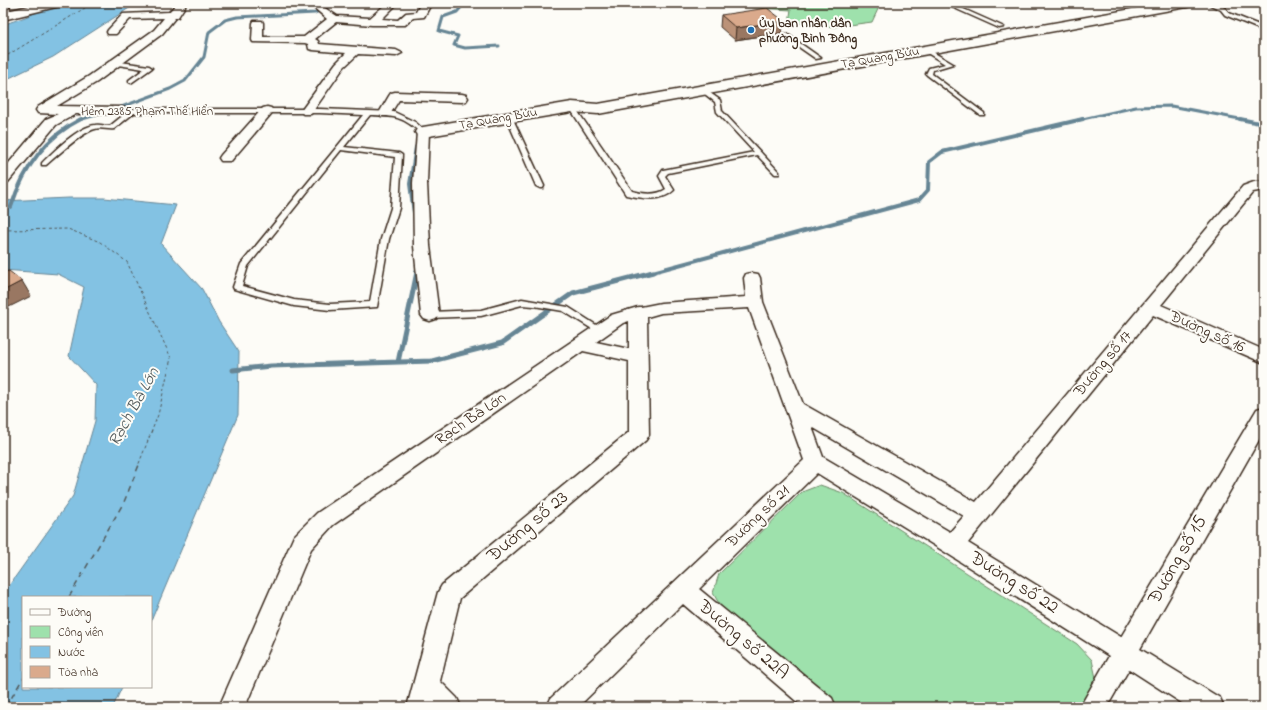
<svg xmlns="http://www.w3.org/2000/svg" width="1267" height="710" viewBox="0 0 1267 710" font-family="'Indie Flower',sans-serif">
  <rect width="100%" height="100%" fill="#fdfcf7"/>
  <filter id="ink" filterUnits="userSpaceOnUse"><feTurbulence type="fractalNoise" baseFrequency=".025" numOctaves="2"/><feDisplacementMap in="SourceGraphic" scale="8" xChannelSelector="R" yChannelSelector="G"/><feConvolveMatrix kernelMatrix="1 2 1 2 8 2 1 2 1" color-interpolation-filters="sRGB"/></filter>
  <g filter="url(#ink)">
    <!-- green -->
    <path fill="#9ee1ac" stroke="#6c8665" d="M728,3H877L879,7L872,22L834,27L789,22L791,10L728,6Z
      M820,485L843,493L1077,644L1092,660L1096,678L1080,707H838L725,614L713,593L719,574L802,492Z"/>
    <!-- water -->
    <path fill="#83c2e3" stroke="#668594" d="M46,3H137L53,57L3,81V25C14,20 42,14 46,3Z
      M69,198H104L176,205L161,244L202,289L219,322L239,352L238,415L151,621V597H23V687H122L113,707H3V594L73,496L95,421L96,385L69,356L84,287L58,274L3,270V201Z"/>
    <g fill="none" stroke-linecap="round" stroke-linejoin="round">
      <!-- stream-far2 -->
      <path stroke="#668594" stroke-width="3" d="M465,3L457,12L443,17L439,31L458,36L454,45L465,48L499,46
        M116,109L170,89L185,81L204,57L209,32L225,20L237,17L315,13L336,3
        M79,120L106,112
        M1078,120L1136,107L1171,106L1245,120"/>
      <!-- stream-far1 -->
      <path stroke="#668594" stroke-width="4" d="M1240,119L1264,124
        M11,207C23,170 45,137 81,119
        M414,213L410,184L416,147
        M416,273L418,265
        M649,273L919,200L928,190L929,162L942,152L1083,119"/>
      <!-- stream -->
      <path stroke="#668594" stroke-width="5" d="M398,362L417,272
        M233,370L271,366L432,361L502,343L573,293L653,272"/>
      <!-- ferry-far1 -->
      <path stroke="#515859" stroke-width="1" stroke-dasharray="3 2.5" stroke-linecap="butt" d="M3,58L93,3
        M3,230L68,229L100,242L127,262L171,358L158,415L138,466"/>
      <!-- ferry -->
      <path stroke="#515859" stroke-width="1.5" stroke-dasharray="6 5" stroke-linecap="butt" d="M69,597L124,502L139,465
        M6,707L23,678"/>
      <!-- service casing -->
      <g stroke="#3b2a1e" stroke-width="3">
        <path id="service" d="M943,3H950L1004,27L999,28Z
          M1120,3H1127L1130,5L1127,7Z
          M1206,3H1213L1225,8L1229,13L1264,27V31L1225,15L1221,10Z
          M783,34H787L821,58L816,59L783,36Z
          M926,48L953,64L933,70L932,74L984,113V115H980L927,75L926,74L929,68L945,64L924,51L923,50Z
          M113,61L149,66L152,68L131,83L129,82V80L144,69L111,64L110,63Z
          M703,88L720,100L722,111L779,172V174H775L757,155L668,173L665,176L674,190C661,203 642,198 626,195L569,107L574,106L632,191C643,194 656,196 666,189L659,176L663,170L754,152L717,112L715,102L701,91L700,90Z
          M121,109H320L394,112L415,122L425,131V133H421C402,116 394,116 370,115L344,147L399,153L402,155L399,208L389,239L377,307L330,310L294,306L234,289L233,287L241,264L363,115L320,113H134L114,129C108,130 101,127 95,129C82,132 57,156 46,165H42V163C54,151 78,127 95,125C100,124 105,126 110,126L126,113L119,112V110ZM341,150L395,157L391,208L381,239L370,302L330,304L294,300L242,286L248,266Z
          M509,115L512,117L544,186L543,188H540L536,186L506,117Z
          M522,299L568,307L604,330L603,332H597L563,311L534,306L522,305L481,316L430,318L426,315L430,312L481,310Z"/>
      </g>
      <!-- minor casing -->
      <g stroke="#3b2a1e" stroke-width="3">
        <path id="minor" d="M3,3H7L10,9L7,14L3,15Z
          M177,3H187L178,17L175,18L162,34L97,82L57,106L121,107L125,108L127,111L125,114H76L56,125L8,182L3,183V170L46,119L58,114L38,113L36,110L38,107L89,76L154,30L164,18L130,19L116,34H108L107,32L108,30L123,14L169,12Z
          M317,3L337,16L370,18L387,3H398L382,19L398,20L406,13L416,12L421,3H438L437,5L430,6L424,17L413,18L405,25H372L336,22L315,39L318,41L319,44L396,50L402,53L396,56L358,54L344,67L311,114H303L301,111L336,63L346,53L313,50L309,49L308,44L305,43L253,42L252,40L253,23L254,21H262L263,23V37H304L327,19L312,6Z
          M395,92L462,94L466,95L468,98L466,101L462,102L399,100L389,116H381L379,113L389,96L391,93Z
          M267,107L271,108L273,111L271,114L231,161H221L219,158L221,155L263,108Z
          M423,128L428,129L429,132L427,183L430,246L439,315L436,319L430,321L424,319L421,315L414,246L413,183L417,132L418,129Z
          M1254,182H1264V190L1253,192L1161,305L1264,350V363L1153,315L968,543L1121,637L1257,409L1264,407V431L1140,649L1220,698L1224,707H1188L1129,669L1107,707H1080L1109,656L945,552L817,473L699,589L832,698L836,707H803L683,604L578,707H547L551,698L804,460L749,308L661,313L647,317L649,435L646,440L460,598L440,681L457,698L461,707H407L438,592L442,585L629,432V361L583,351L333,525L311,549L245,707H219L294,536L317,513L611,315L638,307H641L661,303L746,297L744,278L746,274L752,273L758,274L760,278L763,302L803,404L976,502L1243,186ZM629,321V349L596,342L623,323ZM812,427L964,516L950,532L823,457Z"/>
      </g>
      <!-- tertiary casing -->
      <g stroke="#3b2a1e" stroke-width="3">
        <path id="tertiary" d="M1166,3H1193L1191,6L1187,7L598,114L572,112L423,137L417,135L415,132L417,129L423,127L572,102L598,104Z"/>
      </g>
      <!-- secondary casing -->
      <g stroke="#3b2a1e" stroke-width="3">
        <path id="secondary" d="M41,3H62L60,6L3,20V12Z"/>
      </g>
      <!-- service -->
      <use href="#service" fill="#fdfcf7" fill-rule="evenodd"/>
      <!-- minor -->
      <use href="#minor" fill="#fdfcf7" fill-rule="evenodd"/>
      <!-- tertiary -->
      <use href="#tertiary" fill="#fdfcf7" fill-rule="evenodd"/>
      <!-- secondary -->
      <use href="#secondary" fill="#fdfcf7" fill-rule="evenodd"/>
    </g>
    <!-- wall -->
    <path fill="#bb9278" stroke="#3b2a1e" d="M721,15L782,33L735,40L720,27Z"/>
    <!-- shaded-wall -->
    <path fill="#997762" stroke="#3b2a1e" d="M784,21L782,33L735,40L736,28Z
      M22,281L31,296L3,310V291Z"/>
    <!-- building -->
    <path fill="#daaa8c" stroke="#3b2a1e" d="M767,8L784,21L736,28L721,15Z
      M9,271L22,281L3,291V273Z"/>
  </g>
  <!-- markers -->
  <circle fill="#1f6fb2" stroke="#fdfcf7" stroke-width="1.5" cx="751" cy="30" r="4"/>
  <g text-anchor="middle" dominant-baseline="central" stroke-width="4" stroke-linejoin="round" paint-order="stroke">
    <!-- far-poi labels -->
    <g font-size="13" font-weight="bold" fill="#3b2a1e" stroke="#fdfcf7" text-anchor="start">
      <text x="759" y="23">Ủy ban nhân dân<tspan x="759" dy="15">phường Bình Đông</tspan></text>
    </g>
    <!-- far-street labels -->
    <g font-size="13" fill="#3b2a1e" stroke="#fdfcf7">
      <text transform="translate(880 58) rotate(-10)">Tạ Quang Bửu</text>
      <text x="147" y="111">Hẻm 2385 Phạm Thế Hiển</text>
      <text transform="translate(498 119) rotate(-10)">Tạ Quang Bửu</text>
    </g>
    <!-- street labels -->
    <g font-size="16" fill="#3b2a1e" stroke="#fdfcf7">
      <text transform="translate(1207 332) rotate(24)">Đường số 16</text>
      <text transform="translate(1103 364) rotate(-50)">Đường số 17</text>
      <text transform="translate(471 419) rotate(-34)">Rạch Bà Lớn</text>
      <text transform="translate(758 517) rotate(-44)">Đường số 21</text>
    </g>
    <!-- water labels -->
    <g font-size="17" font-style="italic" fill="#515859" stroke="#fdfcf7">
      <text transform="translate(134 407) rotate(-61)">Rạch Bà Lớn</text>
    </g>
    <!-- near-street labels -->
    <g font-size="19" fill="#3b2a1e" stroke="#fdfcf7">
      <text transform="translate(528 527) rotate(-40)">Đường số 23</text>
      <text transform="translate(1178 560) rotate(-60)">Đường số 15</text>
      <text transform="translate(1014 583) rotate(32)">Đường số 22</text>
      <text transform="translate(743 640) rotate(40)">Đường số 22A</text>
    </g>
  </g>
  <!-- margin -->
  <rect width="1267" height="710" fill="none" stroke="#fdfcf7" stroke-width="16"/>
  <rect x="8" y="8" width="1251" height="694" fill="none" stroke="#3b2a1e" stroke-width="1.5" filter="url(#ink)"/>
  <!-- legend -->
  <rect x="22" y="596" width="130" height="92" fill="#fdfcf7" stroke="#afa8a0"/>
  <rect x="30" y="609" width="20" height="6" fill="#fdfcf7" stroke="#afa8a0"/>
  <text x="58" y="616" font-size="12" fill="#3b2a1e">Đường</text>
  <rect x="30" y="626" width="20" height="12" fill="#9ee1ac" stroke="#afa8a0"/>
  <text x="58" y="636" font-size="12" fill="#3b2a1e">Công viên</text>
  <rect x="30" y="646" width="20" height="12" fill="#83c2e3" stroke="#afa8a0"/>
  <text x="58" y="656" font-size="12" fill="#3b2a1e">Nước</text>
  <rect x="30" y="666" width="20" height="12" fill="#daaa8c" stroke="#afa8a0"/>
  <text x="58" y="676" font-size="12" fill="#3b2a1e">Tòa nhà</text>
</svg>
